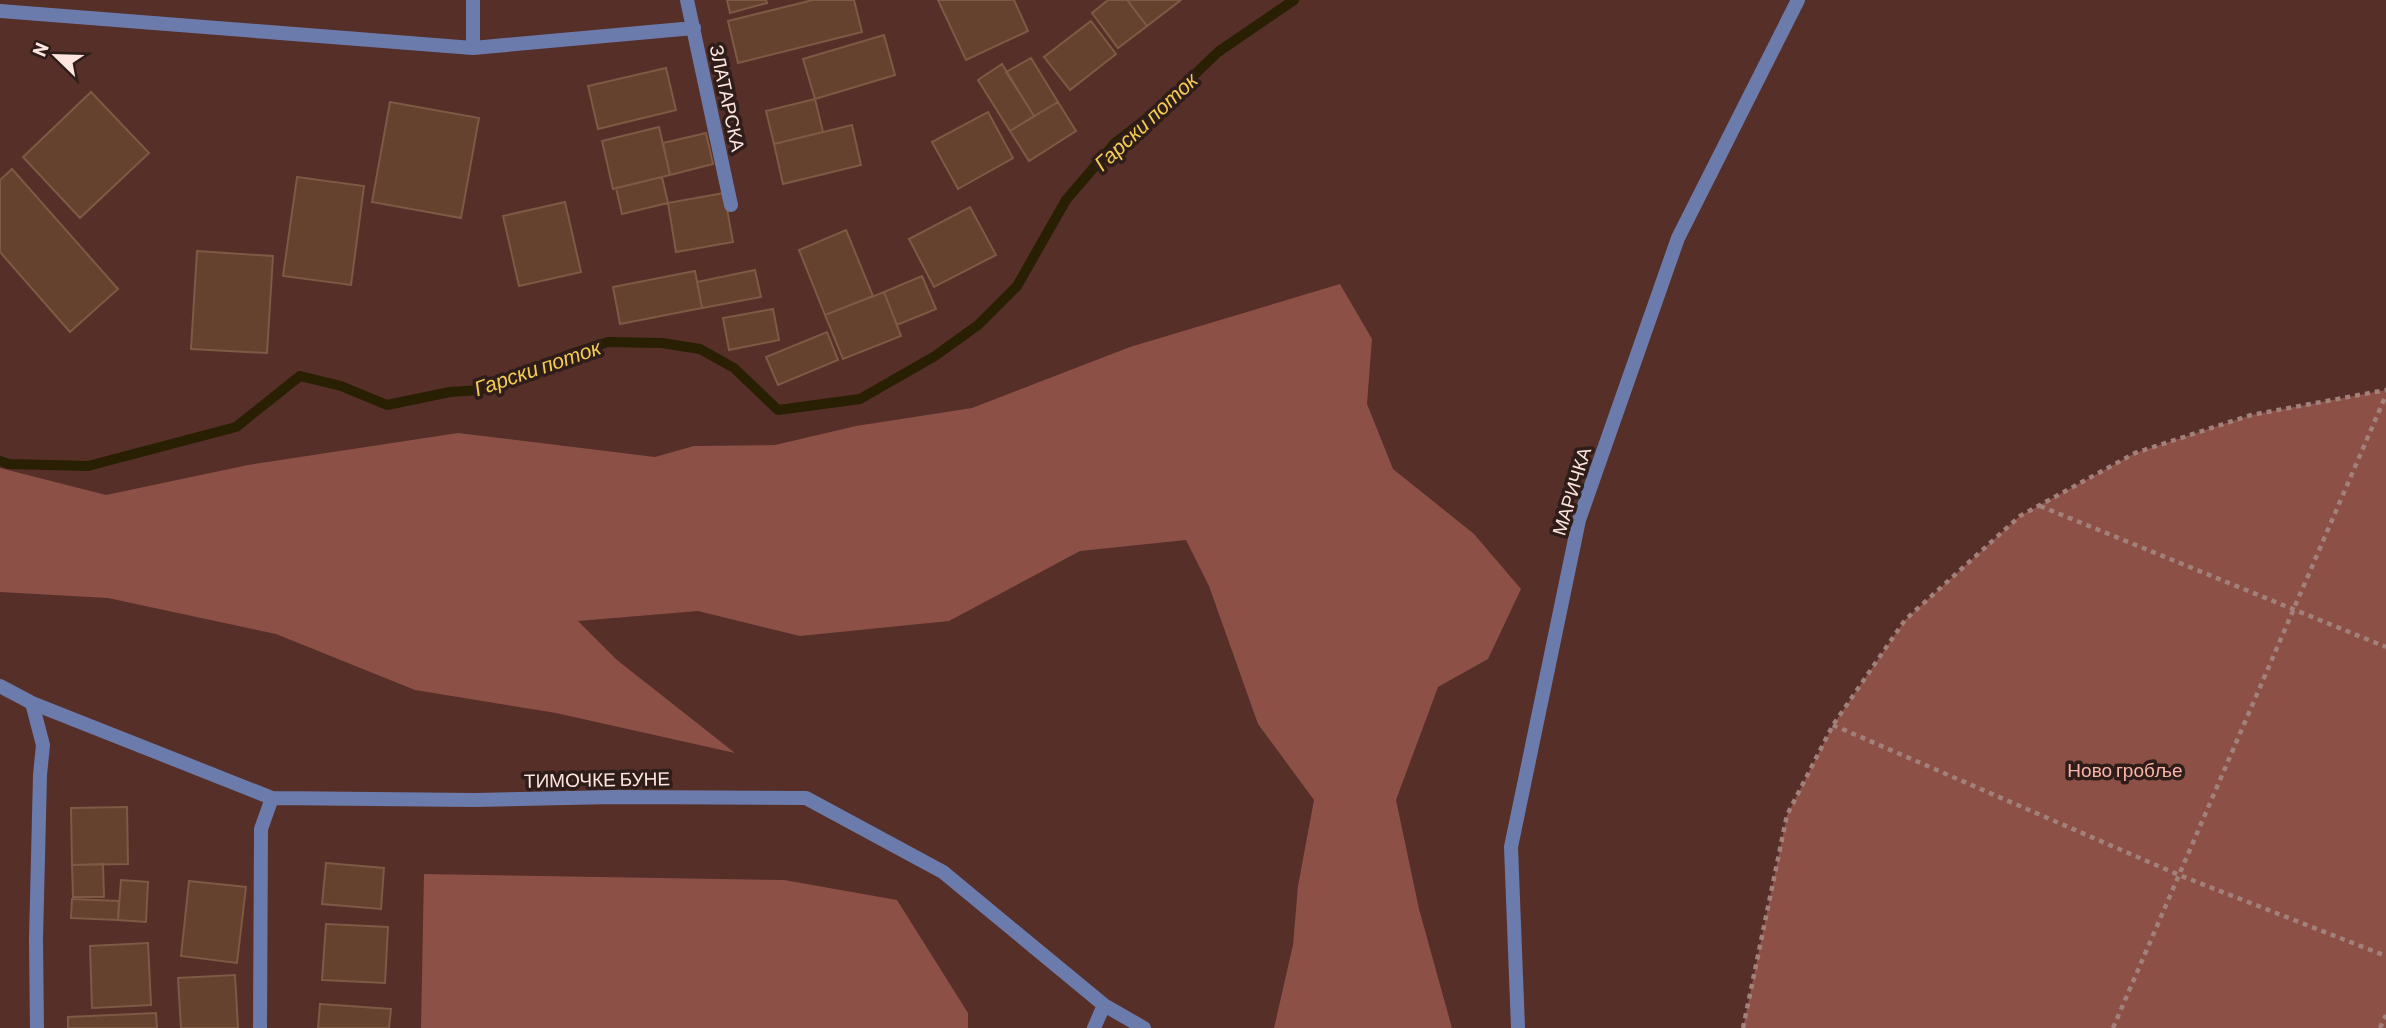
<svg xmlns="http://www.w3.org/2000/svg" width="2386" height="1028" viewBox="0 0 2386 1028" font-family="Barlow,sans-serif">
  <rect width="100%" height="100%" fill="#562f29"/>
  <!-- green -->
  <path fill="#8c5047" d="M1340,284L1372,339L1367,404L1393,469L1474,534L1521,589L1488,659L1438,687L1396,800L1419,909L1452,1028H1274L1293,945L1298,886L1314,800L1258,724L1209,586L1186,540L1080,551L949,621L800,636L698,611L578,621L617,660L735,753L556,713L415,690L276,634L108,598L0,592V468L106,495L248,465L458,433L655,457L694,446L775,445L856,426L972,408L1130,347Z
    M2386,390V1028H1743L1787,815L1833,725L1905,620L2020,516L2135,453L2251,415Z
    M424,874L784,880L897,900L968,1013V1028H421Z"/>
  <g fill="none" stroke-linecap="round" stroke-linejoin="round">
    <!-- stream -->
    <path stroke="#291f03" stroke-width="10" d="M0,461L9,464L88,466L236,427L300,376L341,386L387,405L450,392L480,390L571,354L608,342L662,343L700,349L734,368L778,410L860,399L935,356L978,325L1017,286L1066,200L1115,143L1159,109L1218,52L1294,0"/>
  </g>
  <!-- building -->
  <path fill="#65422e" stroke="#7e5944" stroke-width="2" d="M727,0H766L767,3L730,13Z
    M813,0H854L862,32L738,63L728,21Z
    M938,0H1014L1028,31L966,60Z
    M1108,0H1127L1147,26L1118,48L1092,13Z
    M1127,0H1181L1147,26Z
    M1091,21L1116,54L1070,90L1044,57Z
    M884,35L895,75L815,99L803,59Z
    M1031,58L1058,102L1034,116L1006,72Z
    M1002,64L1034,116L1010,131L978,80Z
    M666,68L676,110L598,129L588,86Z
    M91,92L149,153L80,218L23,157Z
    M815,99L823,132L774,144L766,111Z
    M390,102L479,118L461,218L372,202Z
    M1058,102L1076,131L1029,161L1010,131Z
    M988,112L1013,158L958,189L932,142Z
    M852,125L861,165L783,184L774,144Z
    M659,127L670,175L613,189L602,141Z
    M706,133L713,164L670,175L663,143Z
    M12,169L118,289L70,332L0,252V180Z
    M297,177L364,186L351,285L283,276Z
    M662,177L668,203L622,214L616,188Z
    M724,193L733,242L676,252L668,203Z
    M565,202L581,272L519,286L503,216Z
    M970,207L996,255L934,287L909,239Z
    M846,230L873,296L825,315L799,250Z
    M197,251L273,256L267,353L191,349Z
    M755,270L761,297L702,308L697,282Z
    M695,271L702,308L620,324L613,287Z
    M922,276L936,309L897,325L884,292Z
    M884,292L901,336L843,359L825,315Z
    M773,309L779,340L729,350L723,318Z
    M827,332L838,360L778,385L766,357Z
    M127,807L128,864L72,865L71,808Z
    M326,863L384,868L381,909L322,904Z
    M103,864L104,897H73L72,865Z
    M121,880L148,882L146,922L118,920Z
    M189,881L246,887L237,963L181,956Z
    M72,899L119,901L118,920L71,918Z
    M326,924L388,927L385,983L322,980Z
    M148,943L151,1005L92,1008L90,946Z
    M235,975L238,1028H181L178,978Z
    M320,1004L391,1009L389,1028H318Z
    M156,1013L157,1028H68V1017Z"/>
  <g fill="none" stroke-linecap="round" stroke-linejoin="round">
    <!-- path -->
    <path stroke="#a2817b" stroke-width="4.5" stroke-dasharray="5 5" stroke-linecap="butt" d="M2040,506L2386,647
      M1833,725L2179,875L2386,956
      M1743,1028L1787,815L1833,725L1905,620L2020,516L2135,453L2251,415L2386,390
      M2113,1028L2386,395
      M2380,1028L2386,1015"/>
    <!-- minor -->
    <path stroke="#6b7bac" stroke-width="14" d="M473,0V48
      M687,0L731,205
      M0,11L473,48L694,28
      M0,686L32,703L272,798L475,800L615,797L806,798L943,872L1104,1005L1144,1028
      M32,703L43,745L40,775L36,939L37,1028
      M260,1028L261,829L272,798
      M1094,1028L1104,1005
      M1518,1028L1511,847L1579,520L1678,238L1798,0"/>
  </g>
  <g text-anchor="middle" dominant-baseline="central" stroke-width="7" stroke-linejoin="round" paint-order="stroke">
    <!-- street labels -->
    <g font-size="19" fill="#ffe5e0" stroke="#2f1d1a">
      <text transform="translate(728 98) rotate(78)">ЗЛАТАРСКА</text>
      <text transform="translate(1571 491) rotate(-73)">МАРИЧКА</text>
      <text transform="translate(597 779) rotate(-1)">ТИМОЧКЕ БУНЕ</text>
    </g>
    <!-- park labels -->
    <g font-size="19" fill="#fcb4a8" stroke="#2f1d1a">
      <text x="2125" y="769">Ново гробље</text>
    </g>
    <!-- water labels -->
    <g font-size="21" font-style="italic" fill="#f4cb52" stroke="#2f1d1a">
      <text transform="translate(1145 121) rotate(-43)">Гарски поток</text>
      <text transform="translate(537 367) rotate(-19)">Гарски поток</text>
    </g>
  </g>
  <!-- north arrow -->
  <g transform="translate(56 56) rotate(293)" stroke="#2f1d1a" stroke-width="5" paint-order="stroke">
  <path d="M0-5L12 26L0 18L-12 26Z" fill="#ffe5e0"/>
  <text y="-10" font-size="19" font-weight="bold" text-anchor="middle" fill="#ffe5e0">N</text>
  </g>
</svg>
